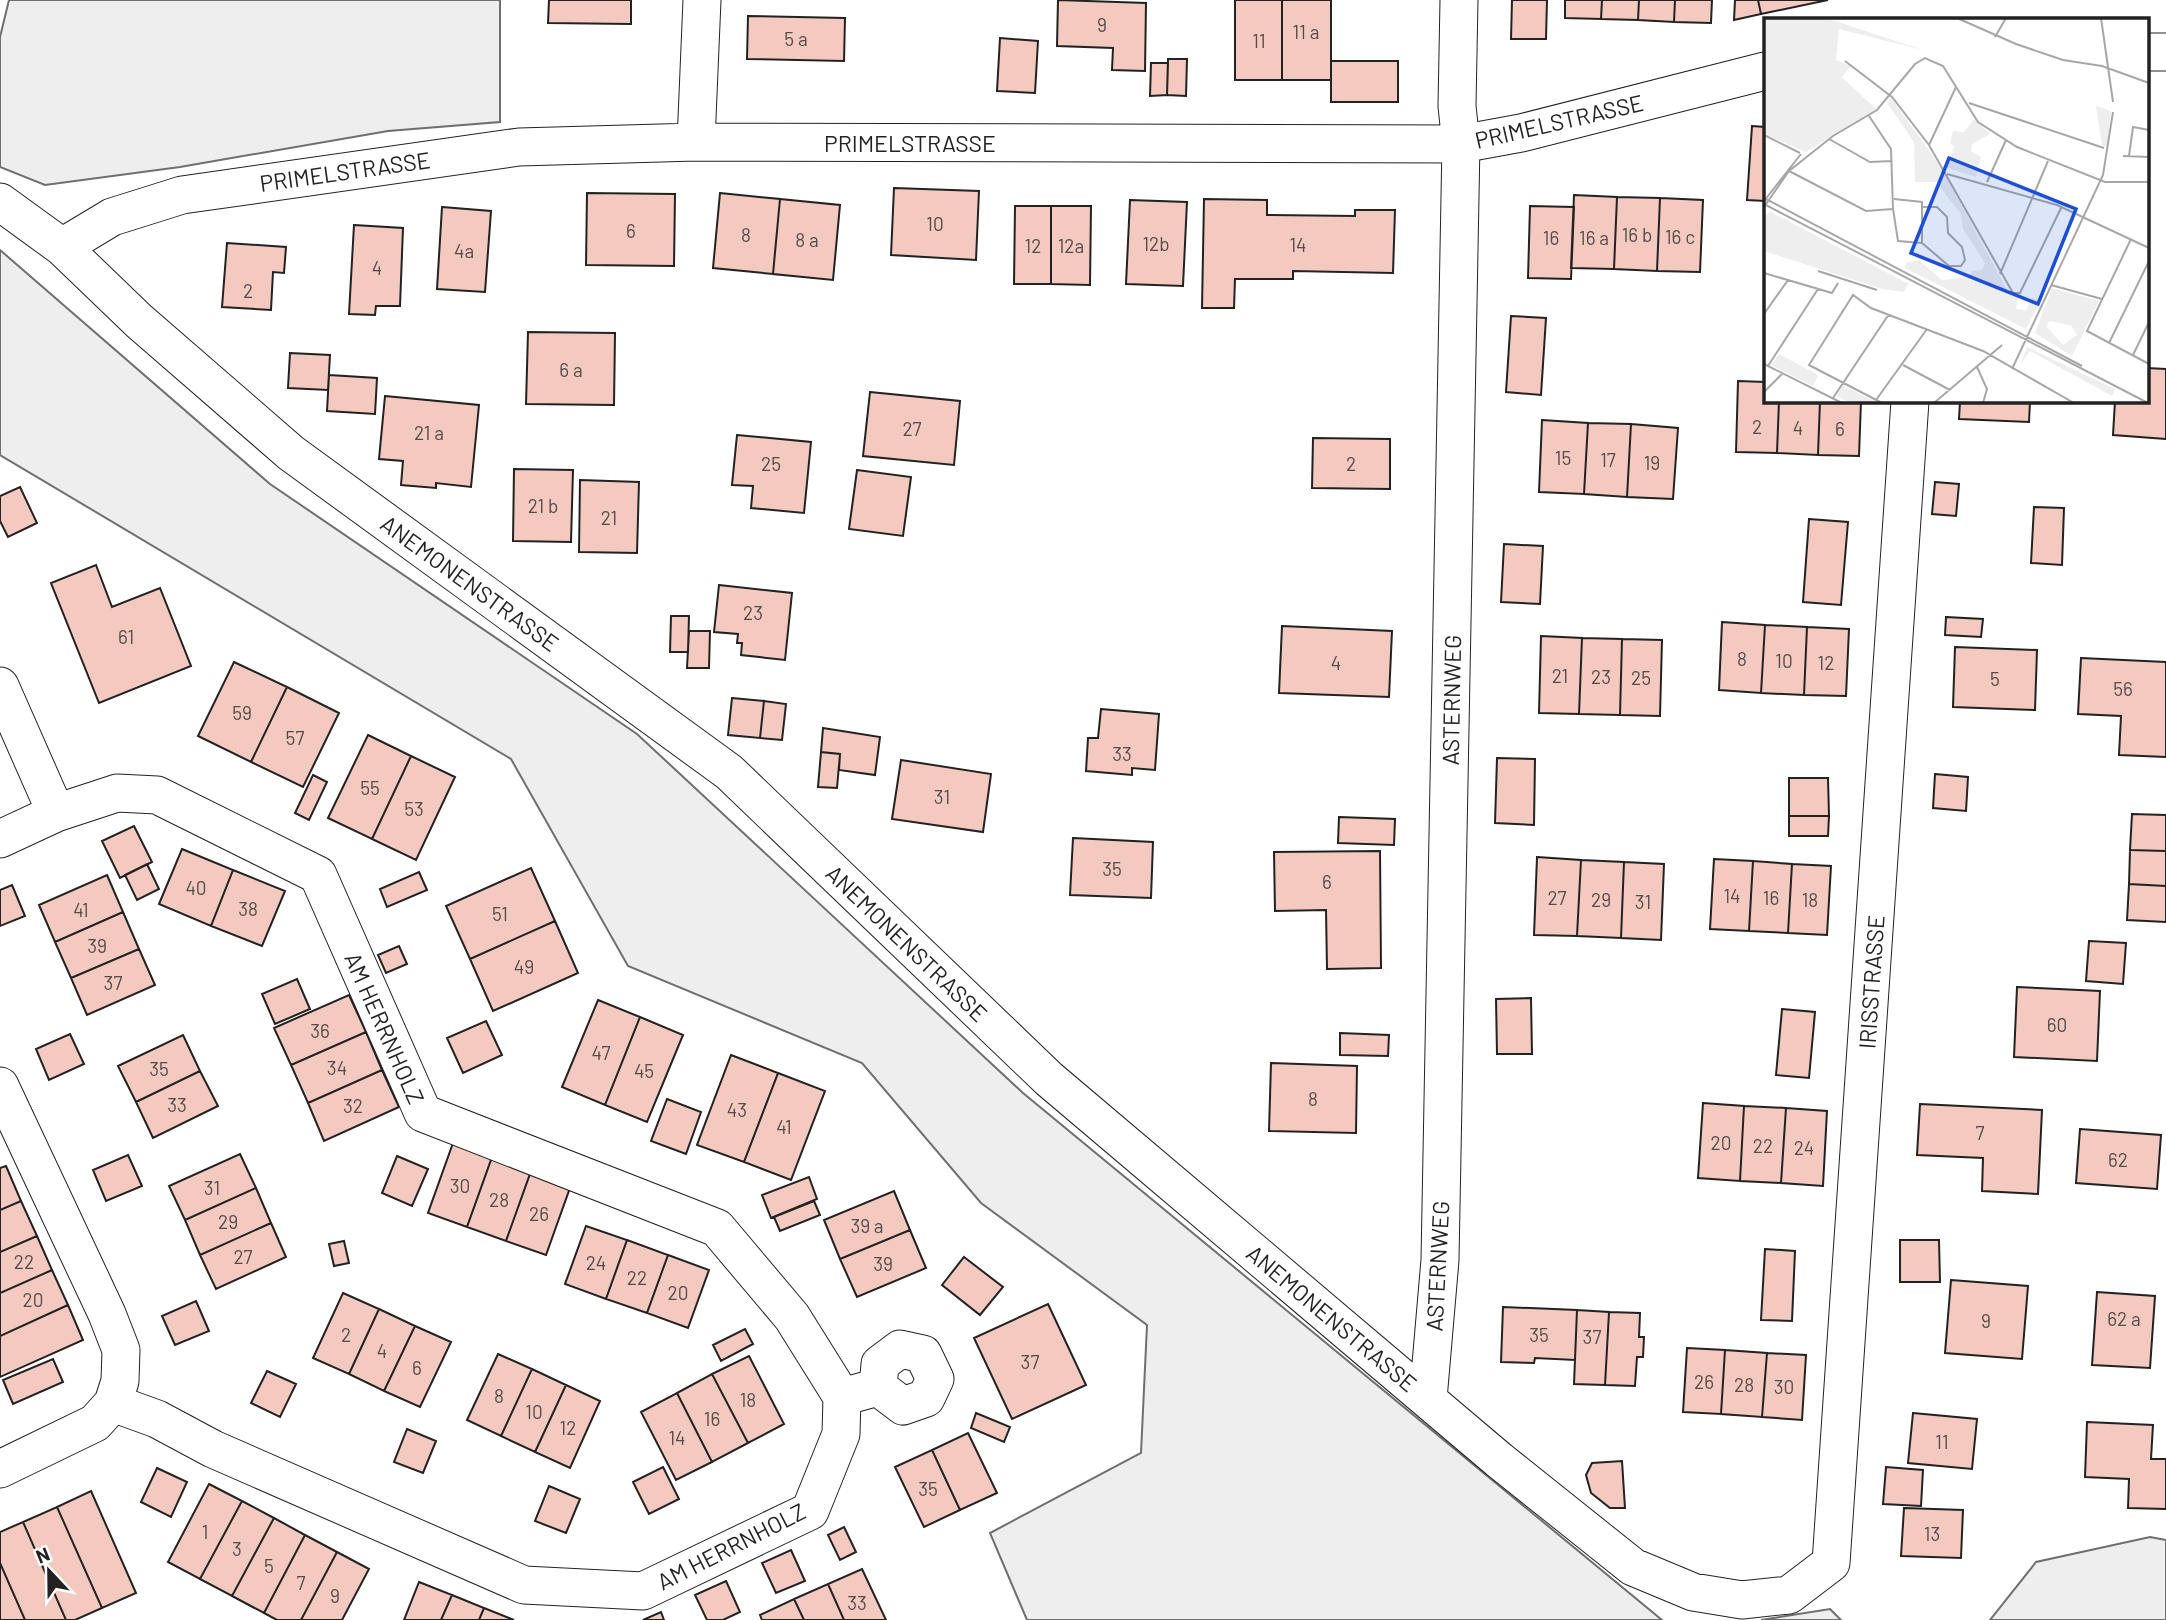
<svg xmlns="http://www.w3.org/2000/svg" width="2166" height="1620" viewBox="0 0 2166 1620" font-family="Barlow,sans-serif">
  <rect width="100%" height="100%" fill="#fff"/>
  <!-- green -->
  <path fill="#eee" stroke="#6f6f6f" stroke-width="2" d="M9,0H500V122L388,131L180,167L45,185L0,167V37Z
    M0,250L270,484L637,734L1023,1093L1662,1620H1027L990,1533L1141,1453L1147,1325L981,1203L862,1063L628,966L511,759L0,455Z
    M2150,1537L2166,1540V1620H1990L2036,1562Z
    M1830,1609L1841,1620H1761Z"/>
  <!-- building -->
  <path fill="#f3c9c0" stroke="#222" stroke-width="2" d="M549,0H631V24L548,23Z
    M1058,0L1146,3L1145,71L1112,70L1113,48L1057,46Z
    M1235,0H1282V80H1235Z
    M1282,0H1331V80H1282Z
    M1512,0H1547L1546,39H1511Z
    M1565,0H1602L1601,19L1565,18Z
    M1602,0H1639L1638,20L1601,19Z
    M1639,0H1675L1674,22L1638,20Z
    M1675,0H1712L1711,23L1674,22Z
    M1735,0H1758L1761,14L1734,20Z
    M1758,0H1828L1761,14Z
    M748,16L845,18L844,61L747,59Z
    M1000,38L1038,41L1035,93L997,91Z
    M1168,59H1187L1186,96L1167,95Z
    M1331,61H1398V102H1331Z
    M1151,63H1168L1167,95L1150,96Z
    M1752,126L1765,127V201L1747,200Z
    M894,188L979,191L976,260L891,255Z
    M587,193L675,194L674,266L586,265Z
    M720,193L780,199L773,274L713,268Z
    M1574,195L1617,197L1614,269L1571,268Z
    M1617,197L1660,198L1657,271L1614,269Z
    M1660,198L1703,200L1700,272L1657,271Z
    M780,199L840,205L833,280L773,274Z
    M1204,199L1267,200V215L1355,216V210H1395L1393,273L1293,271V279H1235L1234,308H1202Z
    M1130,200L1187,202L1183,286L1126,284Z
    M1015,206H1051V284H1014Z
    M1051,206H1091L1090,285L1051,284Z
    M1530,206L1574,207L1571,279L1528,278Z
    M442,207L491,211L485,292L437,289Z
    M354,225L403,228L400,306H376L375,315L349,314Z
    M227,243L286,247L284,273L273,272L271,310L222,307Z
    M1511,316L1546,318L1541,395L1506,392Z
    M528,332L615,333L614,405L526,404Z
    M290,353L330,355L328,390L288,388Z
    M2147,368L2166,369V439L2113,435L2115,401H2147Z
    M329,375L377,378L375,414L327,411Z
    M1738,381L1765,382V401H1779L1777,453L1736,452Z
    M870,392L960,401L954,465L863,456Z
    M385,396L479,405L471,487L436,483V488L401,485L403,461L379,459Z
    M1779,401H1820L1818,455L1777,453Z
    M1820,401H1861L1859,456L1818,455Z
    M1960,401H2030L2029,422L1959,419Z
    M1542,420L1588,423L1584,494L1539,492Z
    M1588,423L1631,424L1627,497L1584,494Z
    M1631,424L1678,428L1673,499L1627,497Z
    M737,435L811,442L804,513L751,508L753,486L732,485Z
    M1313,438L1390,439V489L1312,488Z
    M514,469L573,470L571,542L513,541Z
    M857,470L911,477L903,536L849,529Z
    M580,480L639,482L637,553L579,552Z
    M1935,482L1959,484L1956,516L1932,514Z
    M20,487L37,523L8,537L0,521V496Z
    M2034,507L2064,508L2062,565L2031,563Z
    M1809,519L1848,522L1841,605L1803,602Z
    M1504,544L1543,546L1540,604L1501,602Z
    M96,565L112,607L160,588L191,666L99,703L51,583Z
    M719,585L792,593L785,660L741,655L742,643H737L738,634L714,632Z
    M671,616H689L688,652H670Z
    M1946,617L1983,619L1981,637L1945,635Z
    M1722,622L1765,625L1761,693L1719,690Z
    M1765,625L1807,627L1804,695L1761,693Z
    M1282,626L1392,631L1389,697L1279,693Z
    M1807,627L1849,629L1846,696L1804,695Z
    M689,631H710L709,668H687Z
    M1541,636L1582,638L1579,714L1539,713Z
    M1582,638L1622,639L1620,715L1579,714Z
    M1622,639L1662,640L1660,716L1620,715Z
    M1955,647L2037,650L2035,710L1953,707Z
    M2081,658L2166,662V757L2119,755L2121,716L2078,714Z
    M234,662L287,687L251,762L198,736Z
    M287,687L339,713L303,787L251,762Z
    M732,698L764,701L760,738L728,735Z
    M764,701L786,704L782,740L760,738Z
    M1101,709L1159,714L1155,770L1132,768V775L1086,771L1088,738H1098Z
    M823,728L880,737L875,775L839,770L840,754L821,752Z
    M368,735L411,756L372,839L328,818Z
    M821,752L840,754L837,788L818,787Z
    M411,756L455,777L416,860L372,839Z
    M1497,758L1535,759L1534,825L1495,823Z
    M901,760L991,774L983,832L892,819Z
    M1935,774L1968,777L1966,811L1933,808Z
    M313,775L327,782L309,820L295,813Z
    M1789,778H1828L1829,816H1789Z
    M2132,814L2166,815V851L2130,850Z
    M1789,816H1829L1828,836H1789Z
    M1339,817L1395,819L1394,845L1338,843Z
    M134,826L152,862L120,878L102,841Z
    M1073,838L1153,842L1151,898L1070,895Z
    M182,849L233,870L211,926L159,904Z
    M2130,850L2166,851V886L2129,884Z
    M1380,851L1381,968L1327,969L1326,910L1275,911L1274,852Z
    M1537,857L1581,860L1577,936L1534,935Z
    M1714,859L1753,861L1749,931L1710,929Z
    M1581,860L1624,862L1621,938L1577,936Z
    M1753,861L1792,864L1788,933L1749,931Z
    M1624,862L1664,864L1661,940L1621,938Z
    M147,864L159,889L137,900L125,875Z
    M1792,864L1831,866L1827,935L1788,933Z
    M531,868L555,921L470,959L446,906Z
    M233,870L285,891L262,946L211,926Z
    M419,872L427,890L387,907L380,889Z
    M107,875L123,912L55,942L39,905Z
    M2129,884L2166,886V922L2127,920Z
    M12,885L25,916L0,926V890Z
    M123,912L139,949L71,978L55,942Z
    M555,921L578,973L493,1011L470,959Z
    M2089,941L2126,943L2123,984L2086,981Z
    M399,946L407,964L386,973L378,955Z
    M139,949L155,985L87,1015L71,978Z
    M297,979L310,1009L275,1024L262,994Z
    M2017,987L2100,991L2097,1061L2014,1057Z
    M349,995L366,1032L291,1065L274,1028Z
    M1531,998L1532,1054H1497L1496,999Z
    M598,1000L640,1017L605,1105L562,1087Z
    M1782,1009L1815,1012L1809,1078L1776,1075Z
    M640,1017L683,1035L647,1122L605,1105Z
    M486,1021L502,1055L463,1073L447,1038Z
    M366,1032L382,1070L308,1103L291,1065Z
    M1340,1033L1389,1035L1388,1056L1340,1055Z
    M70,1034L84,1064L49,1080L36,1049Z
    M183,1035L200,1071L136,1102L118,1066Z
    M731,1055L778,1073L744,1162L697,1145Z
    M1271,1063L1357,1066L1356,1133L1269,1131Z
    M382,1070L399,1107L324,1141L308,1103Z
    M200,1071L218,1106L153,1138L136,1102Z
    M778,1073L825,1091L791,1180L744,1162Z
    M667,1099L701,1112L686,1154L651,1141Z
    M1703,1103L1744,1106L1740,1181L1698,1178Z
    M1920,1104L2042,1110L2038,1194L1982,1191L1983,1158L1917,1155Z
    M1744,1106L1786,1108L1781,1183L1740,1181Z
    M1786,1108L1827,1111L1823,1186L1781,1183Z
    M2080,1129L2161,1135L2157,1189L2076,1183Z
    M453,1143L492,1157L467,1227L428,1213Z
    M240,1154L256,1188L185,1220L169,1186Z
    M128,1155L142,1186L106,1201L93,1170Z
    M397,1156L428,1169L412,1206L382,1193Z
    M492,1157L531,1171L506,1241L467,1227Z
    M6,1166L21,1201L0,1210V1168Z
    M531,1171L571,1185L546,1255L506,1241Z
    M809,1177L817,1199L771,1218L762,1195Z
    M256,1188L271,1223L200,1255L185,1220Z
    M894,1191L910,1230L840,1259L824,1220Z
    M21,1201L37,1236L0,1252V1210Z
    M814,1201L820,1215L780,1231L774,1217Z
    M271,1223L286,1257L216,1289L200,1255Z
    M586,1226L627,1240L606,1299L565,1284Z
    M910,1230L926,1268L857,1297L840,1259Z
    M37,1236L52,1270L0,1293V1252Z
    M627,1240L668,1255L647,1313L606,1299Z
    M1900,1240H1939L1940,1282H1900Z
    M344,1241L349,1263L334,1266L329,1244Z
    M1765,1249L1795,1251L1792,1321L1761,1320Z
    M668,1255L709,1270L688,1328L647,1313Z
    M964,1257L1003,1287L980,1315L942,1285Z
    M52,1270L68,1305L0,1336V1293Z
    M1951,1280L2028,1286L2022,1359L1945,1353Z
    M2097,1292L2155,1296L2150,1368L2092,1365Z
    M343,1293L379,1309L349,1374L313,1358Z
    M196,1301L209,1331L175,1345L162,1316Z
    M1048,1304L1086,1385L1012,1419L974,1338Z
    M68,1305L83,1340L0,1377V1336Z
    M1503,1307L1577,1310L1575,1360L1535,1358L1534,1363L1501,1362Z
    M379,1309L415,1326L384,1391L349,1374Z
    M1577,1310L1609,1312L1605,1385L1574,1384Z
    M1609,1312L1640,1313L1639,1337H1644L1643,1357H1637L1635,1386L1605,1385Z
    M415,1326L451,1342L420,1407L384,1391Z
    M745,1329L753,1344L721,1361L713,1345Z
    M1687,1348L1725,1350L1721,1414L1683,1412Z
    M1725,1350L1767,1353L1762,1417L1721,1414Z
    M1767,1353L1806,1355L1802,1420L1762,1417Z
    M498,1354L532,1369L501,1436L467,1420Z
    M749,1356L784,1424L748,1443L712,1374Z
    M53,1359L63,1382L13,1404L3,1380Z
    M532,1369L566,1385L535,1452L501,1436Z
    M267,1371L296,1384L280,1417L251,1403Z
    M712,1374L748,1443L712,1462L677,1393Z
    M566,1385L600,1401L570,1468L535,1452Z
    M677,1393L712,1462L676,1480L641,1412Z
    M976,1413L1010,1427L1004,1442L971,1428Z
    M1913,1413L1977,1419L1972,1469L1908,1463Z
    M2087,1422L2153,1425L2151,1459H2166V1509L2128,1508L2129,1479L2085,1477Z
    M407,1429L436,1441L423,1473L394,1462Z
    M968,1433L997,1493L960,1510L932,1450Z
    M932,1450L960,1510L924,1527L895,1467Z
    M1622,1461L1625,1508H1610L1591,1493L1586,1475L1592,1463Z
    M663,1467L679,1499L649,1514L633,1482Z
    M1886,1467L1923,1470L1921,1506L1883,1504Z
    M157,1468L187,1482L171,1517L141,1502Z
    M209,1484L242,1501L200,1579L168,1562Z
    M549,1486L580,1499L566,1533L535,1521Z
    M91,1491L136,1593L102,1608L57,1507Z
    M242,1501L274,1518L232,1596L200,1579Z
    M57,1507L102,1608L75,1620H66L23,1522Z
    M1904,1508L1963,1510L1961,1558L1901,1556Z
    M274,1518L305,1535L264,1613L232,1596Z
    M23,1522L66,1620H25L0,1563V1532Z
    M844,1527L856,1552L840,1560L828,1535Z
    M305,1535L337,1552L301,1620H277L264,1613Z
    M791,1550L805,1581L776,1593L762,1563Z
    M337,1552L369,1569L342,1620H301Z
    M0,1563L25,1620H0Z
    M862,1569L886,1620H844L828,1584Z
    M726,1581L740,1612L723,1620H707L695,1595Z
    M419,1582L452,1595L441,1620H404Z
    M828,1584L844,1620H804L794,1599Z
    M452,1595L484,1608L479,1620H441Z
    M794,1599L804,1620H762L760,1615Z
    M484,1608L514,1620H479Z
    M661,1612L664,1620H643Z"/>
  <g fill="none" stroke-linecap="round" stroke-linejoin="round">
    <!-- minor casing -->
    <g stroke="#222" stroke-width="39">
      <path id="minor" d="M2147,52H2166
        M696,142L702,0
        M0,202L62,247L139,321L291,453L729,772L1049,1079L1499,1460L1633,1567L1693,1592L1742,1600L1789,1595L1831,1563L1910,401
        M62,247L112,217L182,195L519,147L696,142L1461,144L1521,133L1765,71
        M0,686L56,813
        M0,839L56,813L117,793L157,795L318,875L423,1113L717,1228L792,1317L842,1397L841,1434L810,1511L643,1591L524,1585L213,1449L157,1419L113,1403
        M0,1086L107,1314L121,1350L120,1381L113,1403L95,1423L0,1469
        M842,1397L878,1387L903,1406L926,1398L935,1379L923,1354L900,1349L880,1364L878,1387
        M1428,1399L1440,1260L1461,144L1457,106L1459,0"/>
    </g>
    <!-- minor -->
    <use href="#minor" stroke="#fff" stroke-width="37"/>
  </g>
  <g text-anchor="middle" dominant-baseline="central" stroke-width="5" stroke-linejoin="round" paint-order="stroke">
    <!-- number labels -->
    <g font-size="19" fill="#564c4a">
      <text x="1102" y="24">9</text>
      <text x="1306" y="31">11 a</text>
      <text x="796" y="38">5 a</text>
      <text x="1259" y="40">11</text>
      <text x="935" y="223">10</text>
      <text x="631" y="230">6</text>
      <text x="746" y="234">8</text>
      <text x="1637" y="234">16 b</text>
      <text x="1680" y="236">16 c</text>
      <text x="1551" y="237">16</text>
      <text x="1594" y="237">16 a</text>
      <text x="807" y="239">8 a</text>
      <text x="1156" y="243">12b</text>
      <text x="1298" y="244">14</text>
      <text x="1033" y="245">12</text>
      <text x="1071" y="245">12a</text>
      <text x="464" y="250">4a</text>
      <text x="377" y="267">4</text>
      <text x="248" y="290">2</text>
      <text x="571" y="369">6 a</text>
      <text x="1757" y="426">2</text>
      <text x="1798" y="427">4</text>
      <text x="912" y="428">27</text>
      <text x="1840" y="428">6</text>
      <text x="429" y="432">21 a</text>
      <text x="1563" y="457">15</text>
      <text x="1608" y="459">17</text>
      <text x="1652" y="462">19</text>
      <text x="771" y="463">25</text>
      <text x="1351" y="463">2</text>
      <text x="543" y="505">21 b</text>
      <text x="609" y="517">21</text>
      <text x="753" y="612">23</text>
      <text x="126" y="636">61</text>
      <text x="1742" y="658">8</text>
      <text x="1784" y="660">10</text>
      <text x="1336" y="662">4</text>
      <text x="1826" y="662">12</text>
      <text x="1560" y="675">21</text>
      <text x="1601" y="676">23</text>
      <text x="1641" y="677">25</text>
      <text x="1995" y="678">5</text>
      <text x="2123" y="688">56</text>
      <text x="242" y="712">59</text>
      <text x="295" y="737">57</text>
      <text x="1122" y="753">33</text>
      <text x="370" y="787">55</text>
      <text x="942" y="796">31</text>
      <text x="414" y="808">53</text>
      <text x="1112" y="868">35</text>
      <text x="1327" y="881">6</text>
      <text x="196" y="887">40</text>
      <text x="1732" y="895">14</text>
      <text x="1557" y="897">27</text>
      <text x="1771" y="897">16</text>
      <text x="1601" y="899">29</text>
      <text x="1810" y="899">18</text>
      <text x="1643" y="901">31</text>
      <text x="248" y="908">38</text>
      <text x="81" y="909">41</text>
      <text x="500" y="913">51</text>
      <text x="97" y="945">39</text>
      <text x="524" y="966">49</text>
      <text x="113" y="982">37</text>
      <text x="2057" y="1024">60</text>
      <text x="320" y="1030">36</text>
      <text x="601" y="1052">47</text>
      <text x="337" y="1067">34</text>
      <text x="159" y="1068">35</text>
      <text x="644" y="1070">45</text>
      <text x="1313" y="1098">8</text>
      <text x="177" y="1104">33</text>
      <text x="353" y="1105">32</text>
      <text x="737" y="1109">43</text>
      <text x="784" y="1126">41</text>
      <text x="1980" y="1132">7</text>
      <text x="1721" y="1142">20</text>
      <text x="1763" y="1145">22</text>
      <text x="1804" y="1147">24</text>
      <text x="2118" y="1159">62</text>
      <text x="460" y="1185">30</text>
      <text x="212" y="1187">31</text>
      <text x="499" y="1199">28</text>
      <text x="539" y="1213">26</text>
      <text x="228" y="1221">29</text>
      <text x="867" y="1225">39 a</text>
      <text x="243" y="1256">27</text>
      <text x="24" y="1261">22</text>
      <text x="596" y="1262">24</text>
      <text x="883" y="1263">39</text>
      <text x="637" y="1277">22</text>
      <text x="678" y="1292">20</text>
      <text x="33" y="1299">20</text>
      <text x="2124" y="1318">62 a</text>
      <text x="1986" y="1320">9</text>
      <text x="346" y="1334">2</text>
      <text x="1539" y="1334">35</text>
      <text x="1592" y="1336">37</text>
      <text x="382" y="1350">4</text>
      <text x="1030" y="1361">37</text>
      <text x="417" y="1367">6</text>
      <text x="1704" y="1381">26</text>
      <text x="1744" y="1384">28</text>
      <text x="1784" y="1386">30</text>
      <text x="499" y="1395">8</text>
      <text x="748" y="1399">18</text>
      <text x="534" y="1411">10</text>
      <text x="712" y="1418">16</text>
      <text x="568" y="1427">12</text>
      <text x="677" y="1437">14</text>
      <text x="1942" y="1441">11</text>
      <text x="928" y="1488">35</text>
      <text x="205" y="1531">1</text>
      <text x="1932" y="1533">13</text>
      <text x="237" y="1548">3</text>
      <text x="269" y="1565">5</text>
      <text x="301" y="1582">7</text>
      <text x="335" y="1595">9</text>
      <text x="857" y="1602">33</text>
    </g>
    <!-- street labels -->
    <g font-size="23" fill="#222" stroke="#fff">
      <text transform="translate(1559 121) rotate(-13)">PRIMELSTRASSE</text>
      <text x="910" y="143">PRIMELSTRASSE</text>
      <text transform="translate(345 171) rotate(-8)">PRIMELSTRASSE</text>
      <text transform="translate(470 583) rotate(36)">ANEMONENSTRASSE</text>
      <text transform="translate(1451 700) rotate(-89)">ASTERNWEG</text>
      <text transform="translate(907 943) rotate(44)">ANEMONENSTRASSE</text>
      <text transform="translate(1871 982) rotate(-86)">IRISSTRASSE</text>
      <text transform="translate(385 1028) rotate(66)">AM HERRNHOLZ</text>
      <text transform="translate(1437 1266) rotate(-87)">ASTERNWEG</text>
      <text transform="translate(1332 1318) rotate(40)">ANEMONENSTRASSE</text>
      <text transform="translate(731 1546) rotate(-27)">AM HERRNHOLZ</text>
    </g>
  </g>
  <!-- overview -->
  <g transform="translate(1764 18)">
    <rect width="385" height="385" fill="#fff"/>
    <path d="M0,0H62L159,32L75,11L72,42L87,48L78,59L112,91L42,134L0,116ZM127,80L176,148L245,275L254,278L252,291L262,292L268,280L277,283L262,311L141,250L142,245L155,242L178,262L207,259V253L218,252L221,245L199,211L197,196L172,164H151L150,124L123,85ZM332,88L347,93L343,129L338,127ZM210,101L226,116L208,126L207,133L217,139L212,159L181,149L191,129L186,125L189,113L200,114ZM6,194H7L145,266L139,274L118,271L0,233V198ZM288,270L335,283L308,338L271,315ZM285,303L307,307L313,317L299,327L283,309ZM263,329L351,371L348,378L266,333L256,347ZM15,336L54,357L49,368L7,347ZM78,367L114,385H87L73,378Z" fill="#eee" fill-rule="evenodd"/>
    <path fill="none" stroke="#a7a7a7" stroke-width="2" d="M193,0L252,26L299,42L338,48L385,65M337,0L349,84M231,19L242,0M81,43L128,79L165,127L249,275H256L298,188M205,85L340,130M105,98L127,131L129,191L134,223L158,225V184L130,181M0,117L36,135M65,121L106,144L128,143M165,127L192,69M359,138L385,139M365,138L369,109L385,112M25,153L102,193L129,191M183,156L293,187L385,230M223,164L242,122M0,180L318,348M0,183L37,136M0,186L384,385M0,189L25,153L69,118L113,92L151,46L161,40L179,48L214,104L253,129L341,164H385M367,221L323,313L385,346M158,225L185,248H197L201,242L198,229L184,215L183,199L173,189H159M54,253L113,272M0,255L68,275L74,265M236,256L284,143M287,267L338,281M0,296L24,262M345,325L385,243M369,337L385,304M0,346L78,385M139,347L186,372M4,348L54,271M213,349L223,371L219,385M248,351L339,157L349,94M0,374L18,356M69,380L125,296M112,382L163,311M118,385L45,347L89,277L107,290L219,333L310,385M170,385L238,327"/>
    <path fill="#1d4ed8" fill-opacity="0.15" stroke="#1d4ed8" stroke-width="3.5" d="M185,140L312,191L274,286L147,235Z"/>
    <rect width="385" height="385" fill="none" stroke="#222" stroke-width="3.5"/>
  </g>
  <!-- north arrow -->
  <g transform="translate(49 1571) rotate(338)" stroke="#ffffff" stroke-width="5" paint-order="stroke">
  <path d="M0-5L12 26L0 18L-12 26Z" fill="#222222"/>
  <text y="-10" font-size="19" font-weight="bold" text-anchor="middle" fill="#222222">N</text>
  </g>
</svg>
